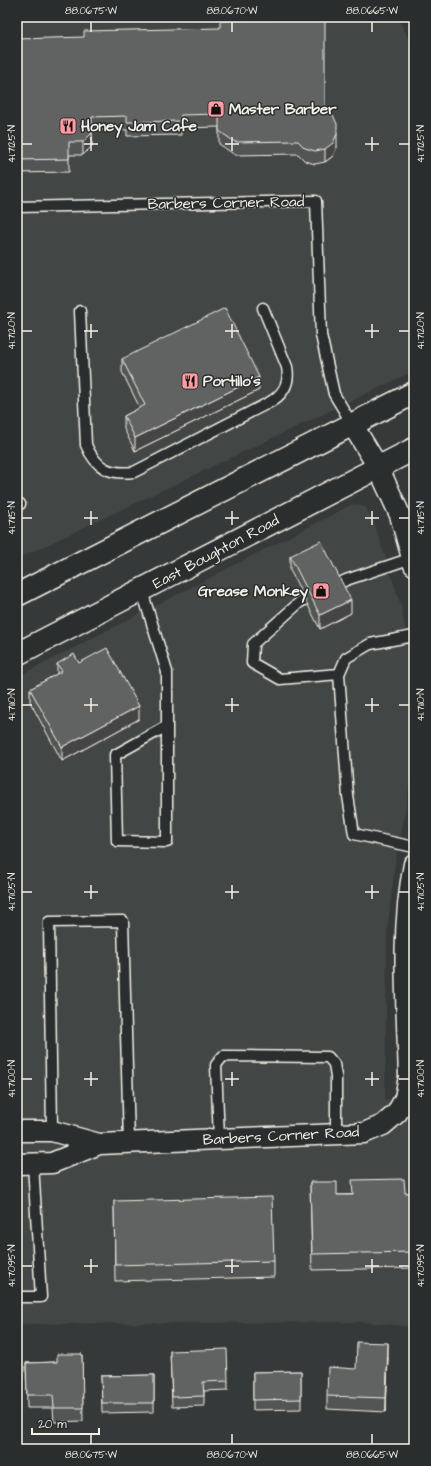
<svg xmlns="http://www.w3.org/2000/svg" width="431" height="1466" viewBox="0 0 431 1466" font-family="'Architects Daughter',sans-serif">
  <rect width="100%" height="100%" fill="#363939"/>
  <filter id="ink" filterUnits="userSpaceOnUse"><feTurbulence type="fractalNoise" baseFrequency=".025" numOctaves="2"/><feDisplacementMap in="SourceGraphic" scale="8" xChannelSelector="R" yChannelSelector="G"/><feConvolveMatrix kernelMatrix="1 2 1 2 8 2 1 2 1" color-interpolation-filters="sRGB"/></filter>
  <g filter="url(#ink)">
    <!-- built -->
    <path fill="#434645" d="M17,17H398L414,51V371L17,559Z
      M353,504L365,507L374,522L401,606L414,680L413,768L395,863L387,933L385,1100L414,1101V1327L363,1322L17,1324V677Z"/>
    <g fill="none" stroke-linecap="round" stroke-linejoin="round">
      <!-- service casing -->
      <g stroke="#f4f1e8" stroke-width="13">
        <path id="service" d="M17,207L316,201L321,335L334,394L352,424
          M80,311L86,445C96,468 109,475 134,472L270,402C284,394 290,383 287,367L263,308
          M17,505L20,504
          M331,588L346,580L412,558
          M142,591L167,672V842L117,841L115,755L167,726
          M317,594L300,602L253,644L252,663L280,679L339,674
          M414,636L370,644L346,658L339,674L348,796L354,834L414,847
          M52,1131L49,922L123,921L129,1143
          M219,1139L216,1065L223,1056L328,1057L334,1064L336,1076V1134
          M17,1297H41L33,1164"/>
      </g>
      <!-- minor casing -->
      <g stroke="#f4f1e8" stroke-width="23">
        <path id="minor" d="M352,424L378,467L400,515L414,565
          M17,1131H52L99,1144L364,1133L383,1125L397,1113L405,1098L409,1077C407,1007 400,933 414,864
          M17,1164L52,1163L99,1144"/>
      </g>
      <!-- secondary casing -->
      <g stroke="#f4f1e8" stroke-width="25">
        <path id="secondary" d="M17,595L414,393
          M17,654L414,449"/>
      </g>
      <!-- service -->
      <use href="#service" stroke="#2a2d2e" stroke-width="10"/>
      <!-- minor -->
      <use href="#minor" stroke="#2a2d2e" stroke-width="20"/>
      <!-- secondary -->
      <use href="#secondary" stroke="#2a2d2e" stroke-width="22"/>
    </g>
    <!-- wall -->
    <path fill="#535554" stroke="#f4f1e8" d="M17,39L325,109L337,147L333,156L325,162L315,164L305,161L298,154L235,155L219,144V127L181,128V135L127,136V130H92V146L83,155H69V172L17,173Z
      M122,359L259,390L135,451L124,429V416L140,408L122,372Z
      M290,556L351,613L320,629L290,570Z
      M79,663L139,719L62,761L30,702V689L57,674V664Z
      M310,1182L337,1195L414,1193V1268L312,1270Z
      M114,1201L274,1261V1277L115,1281Z
      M170,1351L228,1381V1390L204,1391V1406L172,1407Z
      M82,1354L83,1421L54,1422L53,1408H27L26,1363L57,1362Z
      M388,1357L386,1412L327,1409V1396L356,1369Z
      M301,1371V1409L253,1410V1372Z
      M154,1375V1412L102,1413L101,1376Z"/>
    <!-- shaded-wall -->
    <path fill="#444545" stroke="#f4f1e8" d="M92,133V146L83,155V142Z
      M337,134V147L333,156L325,162V149Z
      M259,377V390L135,451V438Z
      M351,600V613L320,629V615Z
      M139,706V719L62,761V747Z
      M388,1343V1357L386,1412V1398Z"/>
    <!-- building -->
    <path fill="#616362" stroke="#f4f1e8" d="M325,18V109L333,115L337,124V134L333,143L325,149L315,151L305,148L298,141L235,142L219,131V114L181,115V121L127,122V116L92,117V133L83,142H69V159L17,160V39L84,37V31L220,28V21Z
      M225,308L259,377L135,438L124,416L145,405L122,359Z
      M321,541L351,600L320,615L290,556Z
      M107,648L139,706L62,747L30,689L62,671L57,664L74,654L79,663Z
      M404,1179L405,1193H414V1252L312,1254L310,1182H337V1195H353L352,1180Z
      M272,1197L274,1261L115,1265L114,1201Z
      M357,1342L388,1343L386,1398L327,1396L328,1367L356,1369Z
      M227,1349L228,1381L203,1382L204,1396L172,1397L170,1351Z
      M57,1354H82L83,1408H54L53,1395H27L26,1363L57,1362Z
      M301,1371V1399L253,1400V1372Z
      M154,1375V1403H102L101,1376Z"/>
  </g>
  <!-- ticks -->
  <path fill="none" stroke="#f4f1e8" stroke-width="1.5" d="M91,22V32M232,22V32M372,22V32M91,137V151M232,137V151M372,137V151M22,144H32M84,144H98M225,144H239M365,144H379M399,144H409M91,324V338M232,324V338M372,324V338M22,331H32M84,331H98M225,331H239M365,331H379M399,331H409M91,511V525M232,511V525M372,511V525M22,518H32M84,518H98M225,518H239M365,518H379M399,518H409M91,698V712M232,698V712M372,698V712M22,705H32M84,705H98M225,705H239M365,705H379M399,705H409M91,885V899M232,885V899M372,885V899M22,892H32M84,892H98M225,892H239M365,892H379M399,892H409M91,1072V1086M232,1072V1086M372,1072V1086M22,1079H32M84,1079H98M225,1079H239M365,1079H379M399,1079H409M91,1259V1273M232,1259V1273M372,1259V1273M22,1266H32M84,1266H98M225,1266H239M365,1266H379M399,1266H409M91,1434V1444M232,1434V1444M372,1434V1444"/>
  <!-- icons -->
  <defs>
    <g id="shop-square" transform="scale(0.9)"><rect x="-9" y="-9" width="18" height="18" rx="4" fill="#ff9aa2" stroke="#2a2d2e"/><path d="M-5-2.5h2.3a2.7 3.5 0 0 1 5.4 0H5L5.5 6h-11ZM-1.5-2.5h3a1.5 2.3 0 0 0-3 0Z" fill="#111"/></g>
    <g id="restaurant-square" transform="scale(0.9)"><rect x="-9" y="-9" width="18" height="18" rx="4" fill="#ff9aa2" stroke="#2a2d2e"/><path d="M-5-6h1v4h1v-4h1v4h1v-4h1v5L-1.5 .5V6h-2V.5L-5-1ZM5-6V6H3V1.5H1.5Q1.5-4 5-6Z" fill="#111"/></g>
  </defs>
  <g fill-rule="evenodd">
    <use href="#shop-square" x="216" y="109"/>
    <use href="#restaurant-square" x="68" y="126"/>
    <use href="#restaurant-square" x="190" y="381"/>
    <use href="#shop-square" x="321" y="591"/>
  </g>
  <g text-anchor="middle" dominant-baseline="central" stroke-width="3" stroke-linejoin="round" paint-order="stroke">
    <!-- poi labels -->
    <g font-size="15" font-weight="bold" fill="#f4f1e8" stroke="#2a2d2e" text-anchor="start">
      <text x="229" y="109">Master Barber</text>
      <text x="81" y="126">Honey Jam Cafe</text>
      <text x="203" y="381">Portillo's</text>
      <text x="308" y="591" text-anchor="end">Grease Monkey</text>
    </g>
    <!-- street labels -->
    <g font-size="15" fill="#f4f1e8" stroke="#2a2d2e">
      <text transform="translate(226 203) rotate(-1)">Barbers Corner Road</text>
      <text transform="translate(216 552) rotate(-28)">East Boughton Road</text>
      <text transform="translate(281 1136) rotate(-3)">Barbers Corner Road</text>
    </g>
  </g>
  <!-- margin -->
  <rect width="431" height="1466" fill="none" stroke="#2a2d2e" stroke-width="44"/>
  <!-- scale -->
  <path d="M32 1428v6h67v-6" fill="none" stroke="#f4f1e8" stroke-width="2"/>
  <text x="38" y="1428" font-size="12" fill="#f4f1e8" stroke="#2a2d2e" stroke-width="3" paint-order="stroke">20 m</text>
  <rect x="22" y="22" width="387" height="1422" fill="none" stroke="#f4f1e8" stroke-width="1.5"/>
  <g font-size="10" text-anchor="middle" fill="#f4f1e8">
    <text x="91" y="14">88.0675°W</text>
    <text x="232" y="14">88.0670°W</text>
    <text x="372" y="14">88.0665°W</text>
    <text transform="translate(11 144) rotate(-90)" y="4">41.7125°N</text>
    <text transform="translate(420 144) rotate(-90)" y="4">41.7125°N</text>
    <text transform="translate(11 331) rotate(-90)" y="4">41.7120°N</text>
    <text transform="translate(420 331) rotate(-90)" y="4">41.7120°N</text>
    <text transform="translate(11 518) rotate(-90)" y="4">41.7115°N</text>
    <text transform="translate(420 518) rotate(-90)" y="4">41.7115°N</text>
    <text transform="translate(11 705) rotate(-90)" y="4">41.7110°N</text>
    <text transform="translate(420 705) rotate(-90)" y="4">41.7110°N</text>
    <text transform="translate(11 892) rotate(-90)" y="4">41.7105°N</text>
    <text transform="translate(420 892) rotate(-90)" y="4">41.7105°N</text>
    <text transform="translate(11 1079) rotate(-90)" y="4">41.7100°N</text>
    <text transform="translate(420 1079) rotate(-90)" y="4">41.7100°N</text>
    <text transform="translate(11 1266) rotate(-90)" y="4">41.7095°N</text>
    <text transform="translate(420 1266) rotate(-90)" y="4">41.7095°N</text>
    <text x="91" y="1458">88.0675°W</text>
    <text x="232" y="1458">88.0670°W</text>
    <text x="372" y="1458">88.0665°W</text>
  </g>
</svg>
